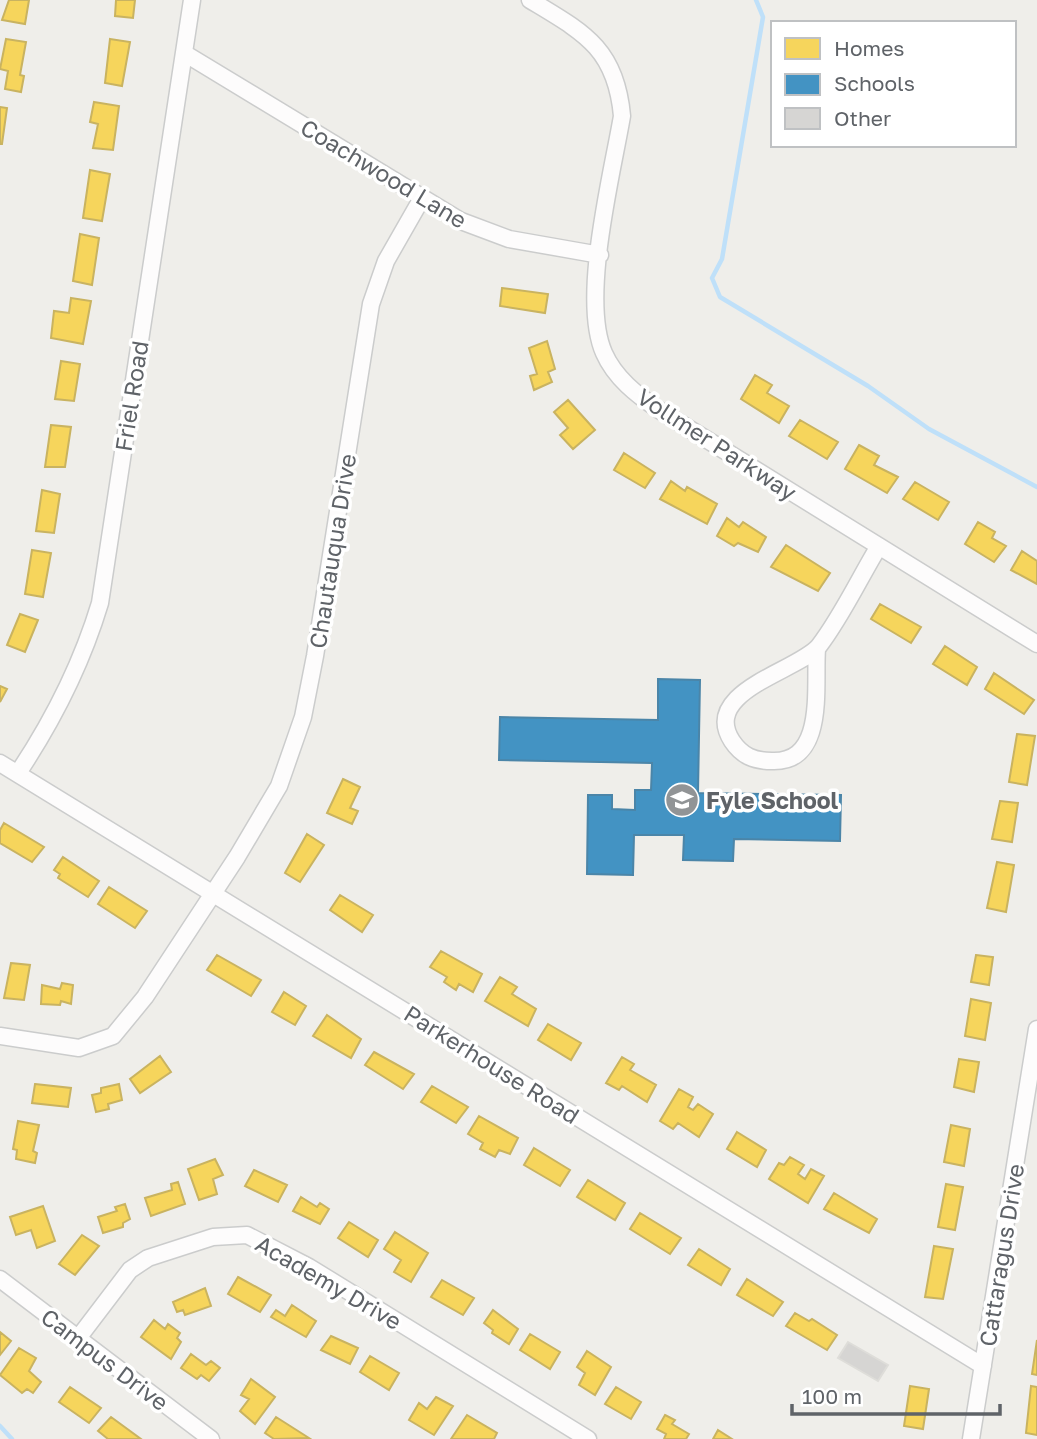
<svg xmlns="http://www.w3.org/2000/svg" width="1037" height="1439" viewBox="0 0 1037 1439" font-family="'Golos Text',sans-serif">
  <rect width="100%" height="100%" fill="#efeeea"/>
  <!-- homes -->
  <path fill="#f6d55c" stroke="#c9b360" stroke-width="2" d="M9,0H29L25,24L2,20Z
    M116,0H135L133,18L115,16Z
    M6,39L26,42L20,75L24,76L21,92L5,89L8,71L0,69Z
    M110,39L130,42L122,86L105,83Z
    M94,102L119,106L113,150L93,148L98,124L90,122Z
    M0,107L7,108L2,144H0Z
    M90,170L110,174L102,221L83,218Z
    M80,234L99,238L92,285L73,281Z
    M502,288L548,294L545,313L500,306Z
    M71,298L91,301L83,344L51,338L54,311L69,313Z
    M547,341L555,369L548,372L552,382L534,390L530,376L537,374L529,348Z
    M61,361L80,364L74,401L55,399Z
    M755,375L772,385L767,393L789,406L779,423L741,399Z
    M568,400L595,430L573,449L560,435L568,428L554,412Z
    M800,420L838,442L827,459L789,436Z
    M51,425L71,427L65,467H45Z
    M859,445L879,456L874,465L898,477L887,493L845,469Z
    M624,453L655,473L645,488L614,470Z
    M671,481L685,491L687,487L717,504L707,524L660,499Z
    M915,482L949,502L938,520L903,499Z
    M42,490L60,494L54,533L36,531Z
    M727,518L739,527L743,522L766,537L758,552L738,543L734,546L717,536Z
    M978,522L995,532L992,538L1006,546L994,562L965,544Z
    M786,545L830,573L818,591L771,567Z
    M32,550L51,553L43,597L25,594Z
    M1022,551L1037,561V584L1011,570Z
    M880,604L921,627L911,643L871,619Z
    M20,614L38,620L25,652L7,645Z
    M945,646L977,667L967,685L933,664Z
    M994,673L1034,700L1024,714L985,689Z
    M0,686L7,689L0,702Z
    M1017,734L1035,736L1027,785L1009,782Z
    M343,779L360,787L350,808L358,811L352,824L327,813Z
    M1000,801L1018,803L1012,842L992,839Z
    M4,823L44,847L32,862L0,843V830Z
    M307,834L324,845L300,882L285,873Z
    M63,857L99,881L88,897L58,878L60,874L54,870Z
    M997,862L1014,865L1006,912L987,908Z
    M109,887L147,911L135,928L98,904Z
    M340,895L373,915L362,932L330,910Z
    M441,951L482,974L473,992L459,984L456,990L444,982L447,977L430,967Z
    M217,955L261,980L251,996L207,970Z
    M976,955L993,957L989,985L971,982Z
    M11,963L30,965L24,1000L4,998Z
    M500,977L517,987L512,994L536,1009L528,1026L485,1001Z
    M62,983L73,985L71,1004L61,1001L60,1005L41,1004L42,985L60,989Z
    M284,992L306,1006L295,1025L272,1012Z
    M971,999L991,1003L985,1040L965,1036Z
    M327,1015L361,1039L351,1058L313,1036Z
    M548,1024L581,1043L571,1060L538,1040Z
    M374,1052L414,1074L403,1089L365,1065Z
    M160,1056L171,1072L140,1093L130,1079Z
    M622,1057L634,1064L630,1070L656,1085L647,1102L622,1086L619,1090L606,1083Z
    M959,1059L979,1062L974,1092L954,1087Z
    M35,1084L71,1088L68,1107L32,1103Z
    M119,1084L122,1100L108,1104L109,1109L96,1112L92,1095L101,1093V1088Z
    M432,1086L468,1107L456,1123L421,1102Z
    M679,1089L693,1097L688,1107L693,1110L698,1104L713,1114L699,1137L678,1123L673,1129L660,1121Z
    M479,1116L518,1138L510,1154L499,1150L495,1157L480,1149L483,1143L468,1134Z
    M18,1121L39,1125L33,1151L37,1153L35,1163L16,1159L17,1150L13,1149Z
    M951,1125L970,1129L964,1166L944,1162Z
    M737,1132L766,1150L757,1167L727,1149Z
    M534,1148L570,1170L560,1186L524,1165Z
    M790,1157L804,1165L798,1174L805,1179L811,1169L824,1176L808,1203L769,1179L779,1163L784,1165Z
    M215,1159L223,1175L213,1179L217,1194L199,1200L188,1169Z
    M254,1170L287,1185L278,1202L245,1186Z
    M588,1180L625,1203L615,1220L577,1197Z
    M178,1182L185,1204L151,1216L145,1198L172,1190L171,1184Z
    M946,1184L963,1187L955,1230L938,1227Z
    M834,1193L877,1219L869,1233L824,1209Z
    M301,1197L317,1207L320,1203L329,1209L320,1224L293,1211Z
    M125,1204L130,1219L123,1223V1227L103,1233L98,1217L117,1211L115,1207Z
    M43,1206L55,1241L37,1248L31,1230L16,1235L10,1217Z
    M640,1213L681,1238L670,1254L630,1229Z
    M349,1222L378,1240L368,1257L338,1238Z
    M395,1232L428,1253L411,1282L394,1272L401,1260L384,1249Z
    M82,1235L99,1246L75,1275L59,1264Z
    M934,1246L953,1249L943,1299L925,1297Z
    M699,1249L730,1269L721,1285L688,1265Z
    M238,1277L271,1295L260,1312L228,1294Z
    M747,1279L783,1302L773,1316L737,1295Z
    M442,1280L474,1298L463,1315L431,1297Z
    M205,1288L211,1306L185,1315L183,1310L177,1312L173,1302Z
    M292,1305L316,1321L306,1337L271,1317L276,1310L285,1316Z
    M493,1310L518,1329L509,1344L492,1333L493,1330L484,1323Z
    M795,1313L809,1321L812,1319L837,1335L827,1350L786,1326Z
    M154,1320L165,1329L168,1324L180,1333L177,1338L181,1342L171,1359L141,1337Z
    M0,1332L11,1341L0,1355Z
    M530,1334L560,1352L550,1369L520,1350Z
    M331,1336L358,1348L350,1364L321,1350Z
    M1037,1340V1375L1032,1374Z
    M19,1348L36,1358L29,1371L41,1382L33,1393L27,1389L22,1393L0,1375Z
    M587,1351L611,1367L595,1395L579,1385L585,1373L577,1367Z
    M191,1354L206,1365L211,1361L220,1368L209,1381L201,1375L197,1379L181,1368Z
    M370,1356L399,1373L389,1390L360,1372Z
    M251,1379L275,1397L255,1424L240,1411L249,1399L241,1395Z
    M910,1386L929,1389L923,1429L904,1426Z
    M1031,1386L1037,1387V1435L1026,1433Z
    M70,1387L101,1408L89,1423L59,1402Z
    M616,1387L641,1402L631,1419L605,1404Z
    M436,1397L453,1406L434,1435L409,1420L419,1403L427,1409Z
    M467,1415L497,1433L494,1439H451Z
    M665,1415L675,1420L672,1424L689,1434L686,1439H664L666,1434L657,1429Z
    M111,1417L141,1439H108L98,1431Z
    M276,1417L309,1438L274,1439L265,1433Z
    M718,1430L732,1439H713Z"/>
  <!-- schools -->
  <path fill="#4393c3" stroke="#4b85a8" stroke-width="2" d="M658,679L700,680L698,793L841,795L840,841L734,839L733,861L683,860L684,835H634L633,875L587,874L588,795H612V809L635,810V790H651L652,763L499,760L500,717L658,720Z"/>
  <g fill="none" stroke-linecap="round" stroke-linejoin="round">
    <!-- stream -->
    <path stroke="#bfe0f9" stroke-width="4.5" d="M756,0L763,17L722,259L712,278L720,297L868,386L929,429L1037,487
      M0,1426L12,1439"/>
  </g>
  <!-- building -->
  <path fill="#d6d5d3" stroke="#deddd9" stroke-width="2" d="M848,1342L888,1365L878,1381L838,1358Z"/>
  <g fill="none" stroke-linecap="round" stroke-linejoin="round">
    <!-- minor casing -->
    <g stroke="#cbcccc" stroke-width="19">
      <path id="minor" d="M530,0C583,32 616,48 622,116C612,175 580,299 604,353C615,378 637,395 659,410L1037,644
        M184,53L461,221L509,239L600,255
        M817,649C814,685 827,763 772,761C754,761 742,756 732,741C700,691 799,671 819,646C842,616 859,579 879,546
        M0,763L983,1366
        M18,773C54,719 81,666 100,603L192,0
        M0,1036L79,1048L113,1036L145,997L237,857L279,786L303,717L315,656L371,304L386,261L422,198
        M0,1279L211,1439
        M79,1337L130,1270L148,1258L213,1237L247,1235L309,1267L588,1439
        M971,1439L1037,1029"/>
    </g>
    <!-- minor -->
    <use href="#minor" stroke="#fdfcfc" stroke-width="16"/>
  </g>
  <!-- icons -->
  <defs>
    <g id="school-disc" transform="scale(1.75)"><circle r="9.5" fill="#919496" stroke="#fff"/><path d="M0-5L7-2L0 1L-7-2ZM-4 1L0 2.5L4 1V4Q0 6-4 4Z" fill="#fff"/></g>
  </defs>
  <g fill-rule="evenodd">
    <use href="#school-disc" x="682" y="800"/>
  </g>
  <g text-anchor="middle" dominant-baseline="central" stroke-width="7" stroke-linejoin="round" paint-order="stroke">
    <!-- street labels -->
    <g font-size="23" fill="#5f6368" stroke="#fff">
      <text transform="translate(384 173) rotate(31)">Coachwood Lane</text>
      <text transform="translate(131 396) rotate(-81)">Friel Road</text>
      <text transform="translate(717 444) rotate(33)">Vollmer Parkway</text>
      <text transform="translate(332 551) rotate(-81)">Chautauqua Drive</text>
      <text transform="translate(492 1064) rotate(32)">Parkerhouse Road</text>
      <text transform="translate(1001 1255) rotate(-81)">Cattaragus Drive</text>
      <text transform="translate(329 1282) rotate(30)">Academy Drive</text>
      <text transform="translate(105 1359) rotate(37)">Campus Drive</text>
    </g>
    <!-- poi labels -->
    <g font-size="23" font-weight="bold" fill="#5f6368" stroke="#fff" text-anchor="start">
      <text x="706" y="800">Fyle School</text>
    </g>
  </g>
  <!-- legend -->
  <rect x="771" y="21" width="245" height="126" fill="#ffffff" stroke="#bfc1c3" stroke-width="2"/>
  <rect x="785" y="38" width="35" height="21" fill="#f6d55c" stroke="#bfc1c3" stroke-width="2"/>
  <text x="834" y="56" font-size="21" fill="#5f6368">Homes</text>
  <rect x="785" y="74" width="35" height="21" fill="#4393c3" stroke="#bfc1c3" stroke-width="2"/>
  <text x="834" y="91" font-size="21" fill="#5f6368">Schools</text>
  <rect x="785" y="108" width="35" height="21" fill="#d6d5d3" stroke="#bfc1c3" stroke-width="2"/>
  <text x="834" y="126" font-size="21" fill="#5f6368">Other</text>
  <!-- scale -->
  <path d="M792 1404v10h208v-10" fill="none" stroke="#5f6368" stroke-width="3.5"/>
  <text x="802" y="1404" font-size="21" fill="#5f6368" stroke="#ffffff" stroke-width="5" paint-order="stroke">100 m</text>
</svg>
